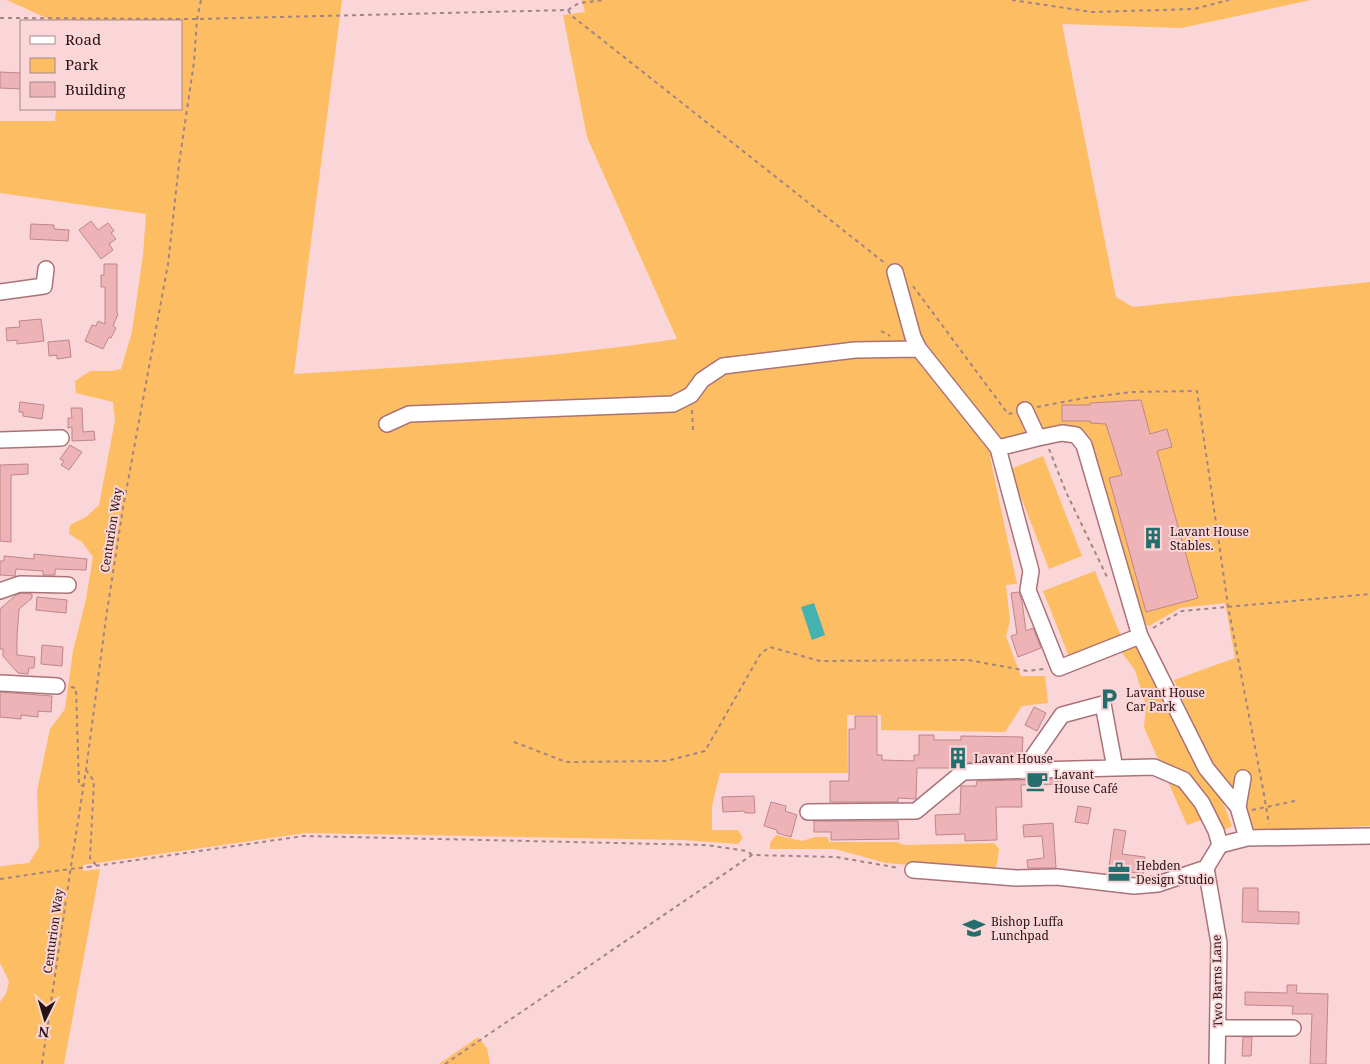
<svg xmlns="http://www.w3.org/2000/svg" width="1370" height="1064" viewBox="0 0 1370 1064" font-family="'Noto Serif',serif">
  <rect width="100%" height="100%" fill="#fbd6d8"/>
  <!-- green -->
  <path fill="#fdbd62" d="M7,0H342L294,374C422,367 550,358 677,339L587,137L563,15L585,12L582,0H1311L1181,28L1062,24L1116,297L1133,307L1370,282V826L1238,831L1174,680L1235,658L1225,603L1180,608L1149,626L1139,620L1086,436L990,457L1017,584L1006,585L1010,621L1006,636L1021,676H1045L1048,703L1022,706L1005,732L881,730V715H847L848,773H720L712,806V830H738L743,838L738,844L683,840L306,833L83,865V871L100,869L64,1064H0V1002L6,994L9,981L0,963V868L1,866L29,863L39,847L37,791L50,729L65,709L73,651L86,599L93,557L82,542L69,534L70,525L86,517L99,505L115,420L113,402L76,393L75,381L90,371H111L121,369L132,332L143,255L146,214L0,193V121H55L56,109H181V21H53Z
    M1043,456L1082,556L1049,569L1010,469Z
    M1095,571L1122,639L1070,659L1043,591Z
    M1138,642L1202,773L1222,800L1232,826L1222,831L1204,819L1187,825L1144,727L1146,706L1135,670L1119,649Z
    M776,835L802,841L815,837H828L829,842H897L904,845L994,843L999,849L997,864L993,872L886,863L835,849H770V843Z
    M478,1037L487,1048L490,1064H439Z"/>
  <!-- water -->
  <path fill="#44b2b1" d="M814,603L825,635L812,640L801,607Z"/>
  <!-- building -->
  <path fill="#edb3b7" stroke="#bd868a" d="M0,72L21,73V89L0,88Z
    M91,221L98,230L108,223L114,231L111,233L116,239L109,244L113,250L101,259L79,230Z
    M31,224L54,225V229L69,230L68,241L30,239Z
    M104,264H117V313L118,314L113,326L116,328L111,338L109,337L103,349L85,341L92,325L96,326L98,321L105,324V287H101V275H104Z
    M41,319L44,341L17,344V340L7,341L6,328L20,327L19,321Z
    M69,340L71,357L57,359V355L49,356L48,342Z
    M1141,400L1150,434L1167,429L1172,447L1157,451L1198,598L1146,612L1109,478L1122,475L1106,424L1090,423V421H1062V405H1090V403Z
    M20,402L44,405L42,419L23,416V412H19Z
    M71,408H82L83,432L94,431L95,440L72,441V427L68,428V418H72Z
    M70,445L82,452L69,470L61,465L64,461L60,459Z
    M28,464V474L11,475V542L0,541V465Z
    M34,554L87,559L86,570L55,569V575H43V571L16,569L15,576L0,575V561H4V556L34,559Z
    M1019,592L1022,601L1026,631L1033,628L1041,648L1018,657L1011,636L1017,634L1011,593Z
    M22,593L32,594V598L19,609L17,636V655L35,657L34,668H29L28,674L18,673L3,656V649H0V609L16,595Z
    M37,597L67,600L66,613L36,610Z
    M42,645L63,647L62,666L41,664Z
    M0,692L52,696L51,712L38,711V717L21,715V719L0,717Z
    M1034,707L1046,713L1037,731L1025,725Z
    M855,716H877V755H882V760L914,761V755H919V735H934V740H961V736L1023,737L1022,755L1001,754V762L963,763L953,768H917L916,799L898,798V802H830V781H849V729H855Z
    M1061,779V784L1021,785L1022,807H996L997,840L965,841V834L936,835L935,815L960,814L961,786H976L977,781Z
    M754,796L755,813H745L744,811L723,812L722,797Z
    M771,802L786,806L785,811L797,815L791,837L777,833V830L764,826Z
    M1078,806L1091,808L1088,824L1075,822Z
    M814,821H898L899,839L831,840V832H814Z
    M1053,823L1056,868H1028L1027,860L1044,858L1042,836L1024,837L1023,825Z
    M1114,829L1126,831L1122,854L1145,857L1143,874L1129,872L1128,876L1108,874Z
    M1243,888H1258V911L1299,912V924L1242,922Z
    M1287,985H1297L1296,993L1328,994L1326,1064H1310L1312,1014H1292L1293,1006L1245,1005V992L1287,993Z
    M1243,1037H1252L1251,1056H1242Z"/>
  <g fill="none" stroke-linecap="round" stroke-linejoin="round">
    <!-- minor casing -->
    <g stroke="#a97377" stroke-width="18">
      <path id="minor" d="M895,272L913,337L919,349L998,448
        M0,292L44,286L46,269
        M1025,410L1038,438L1062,433L1076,435L1084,445L1140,636L1206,768L1238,807L1247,838
        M387,424L409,414L673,404L691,395L702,380L723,366L855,350L919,349
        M1038,438L998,448L1031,571L1028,590L1059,668L1140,636
        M0,440L61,438
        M0,591L20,584L68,585
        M0,683L57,686
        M1023,771L1062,715L1103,704L1115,768
        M1238,807L1243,778
        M808,812L916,811L963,772L1154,767L1184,780L1202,803L1216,831L1220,845
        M913,870L1016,878L1057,877L1134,886L1158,884L1206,868
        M1218,1028H1293
        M1217,1064L1219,943L1206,868L1220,845L1247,838L1370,836"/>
    </g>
    <!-- path -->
    <path stroke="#a28486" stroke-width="2" stroke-dasharray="4 4" stroke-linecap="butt" d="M1012,0L1092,12L1194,9L1229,0
      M568,10L572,16L886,264
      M0,18L197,19L568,10L579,3L603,0
      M913,286L1008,414L1013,413
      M881,331L890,336
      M1037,407L1084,398L1131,392L1197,391L1228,606L1263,789L1269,824
      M692,410L693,430
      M1049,449L1066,492L1108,579
      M1153,628L1182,611L1370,594
      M71,687L76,688L79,785L84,786
      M514,742L566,762L666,761L705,751L761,653L770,647L820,661L968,660L1028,671L1044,669
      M86,770L94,781L90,858L96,865
      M1252,810L1295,801
      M88,867L304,836L706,845L747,851L752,855
      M0,879L47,872
      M42,1064L71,866L86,770L106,618L123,508L168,264L179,164L194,62L197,19L201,0
      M445,1064L752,855L836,857L899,868"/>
    <!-- minor -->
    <use href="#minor" stroke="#fff" stroke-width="15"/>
    <!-- path-bridge -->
    <path stroke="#a28486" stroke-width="2" stroke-dasharray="4 4" stroke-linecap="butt" d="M47,872L88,867"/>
  </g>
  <!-- icons -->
  <defs>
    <g id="building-bare" transform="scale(1.725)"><path d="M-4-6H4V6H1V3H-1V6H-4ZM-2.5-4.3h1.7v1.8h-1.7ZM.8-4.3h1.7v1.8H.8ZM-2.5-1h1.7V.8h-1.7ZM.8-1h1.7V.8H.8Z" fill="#246f6e" stroke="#fbd6d8" stroke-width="2.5" paint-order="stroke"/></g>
    <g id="parking-bare" transform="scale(1.725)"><path d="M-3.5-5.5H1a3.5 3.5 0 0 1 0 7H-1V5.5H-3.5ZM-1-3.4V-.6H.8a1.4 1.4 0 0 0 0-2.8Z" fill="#246f6e" stroke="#fbd6d8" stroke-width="2.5" paint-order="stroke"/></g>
    <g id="cafe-bare" transform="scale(1.725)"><path d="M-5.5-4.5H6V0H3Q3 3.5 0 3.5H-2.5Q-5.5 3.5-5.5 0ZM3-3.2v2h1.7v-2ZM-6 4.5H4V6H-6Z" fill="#246f6e" stroke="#fbd6d8" stroke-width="2.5" paint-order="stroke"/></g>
    <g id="office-bare" transform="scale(1.725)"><path d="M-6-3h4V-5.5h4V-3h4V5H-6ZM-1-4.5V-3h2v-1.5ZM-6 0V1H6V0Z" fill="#246f6e" stroke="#fbd6d8" stroke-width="2.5" paint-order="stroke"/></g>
    <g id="school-bare" transform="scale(1.725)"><path d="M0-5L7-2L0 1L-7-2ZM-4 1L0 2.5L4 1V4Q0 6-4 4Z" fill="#246f6e" stroke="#fbd6d8" stroke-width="2.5" paint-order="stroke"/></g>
  </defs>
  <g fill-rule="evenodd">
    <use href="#building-bare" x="1153" y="538"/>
    <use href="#parking-bare" x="1109" y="699"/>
    <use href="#building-bare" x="958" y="758"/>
    <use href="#cafe-bare" x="1037" y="781"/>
    <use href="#office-bare" x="1119" y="872"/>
    <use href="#school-bare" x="974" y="928"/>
  </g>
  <g text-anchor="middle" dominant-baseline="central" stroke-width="4" stroke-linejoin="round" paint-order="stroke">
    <!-- street labels -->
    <g font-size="12" fill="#271214" stroke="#fbd6d8">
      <text transform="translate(111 530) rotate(-81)">Centurion Way</text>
      <text transform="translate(53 931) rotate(-82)">Centurion Way</text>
      <text transform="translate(1217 981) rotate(-91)">Two Barns Lane</text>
    </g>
    <!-- poi labels -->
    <g font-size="12" fill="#271214" stroke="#fbd6d8" text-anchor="start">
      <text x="1170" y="531">Lavant House<tspan x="1170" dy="14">Stables.</tspan></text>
      <text x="1126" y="692">Lavant House<tspan x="1126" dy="14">Car Park</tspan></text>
      <text x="974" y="758">Lavant House</text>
      <text x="1054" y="774">Lavant<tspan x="1054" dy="14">House Café</tspan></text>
      <text x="1136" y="865">Hebden<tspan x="1136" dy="14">Design Studio</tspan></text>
      <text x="991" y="921">Bishop Luffa<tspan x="991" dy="14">Lunchpad</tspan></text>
    </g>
  </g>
  <!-- legend -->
  <rect x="20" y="20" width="162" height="90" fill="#fbd6d8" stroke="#a6888a"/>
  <rect x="30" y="36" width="25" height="8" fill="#ffffff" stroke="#a6888a"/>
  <text x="65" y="45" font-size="15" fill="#271214">Road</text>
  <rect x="30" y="58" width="25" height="15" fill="#fdbd62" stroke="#a6888a"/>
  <text x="65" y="70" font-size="15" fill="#271214">Park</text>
  <rect x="30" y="82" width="25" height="15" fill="#edb3b7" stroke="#a6888a"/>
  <text x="65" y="95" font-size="15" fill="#271214">Building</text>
  <!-- north arrow -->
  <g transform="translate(45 1019) rotate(185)" stroke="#fbd6d8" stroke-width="4" paint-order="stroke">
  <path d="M0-4L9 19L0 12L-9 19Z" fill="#271214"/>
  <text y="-8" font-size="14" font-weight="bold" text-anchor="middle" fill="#271214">N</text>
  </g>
</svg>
